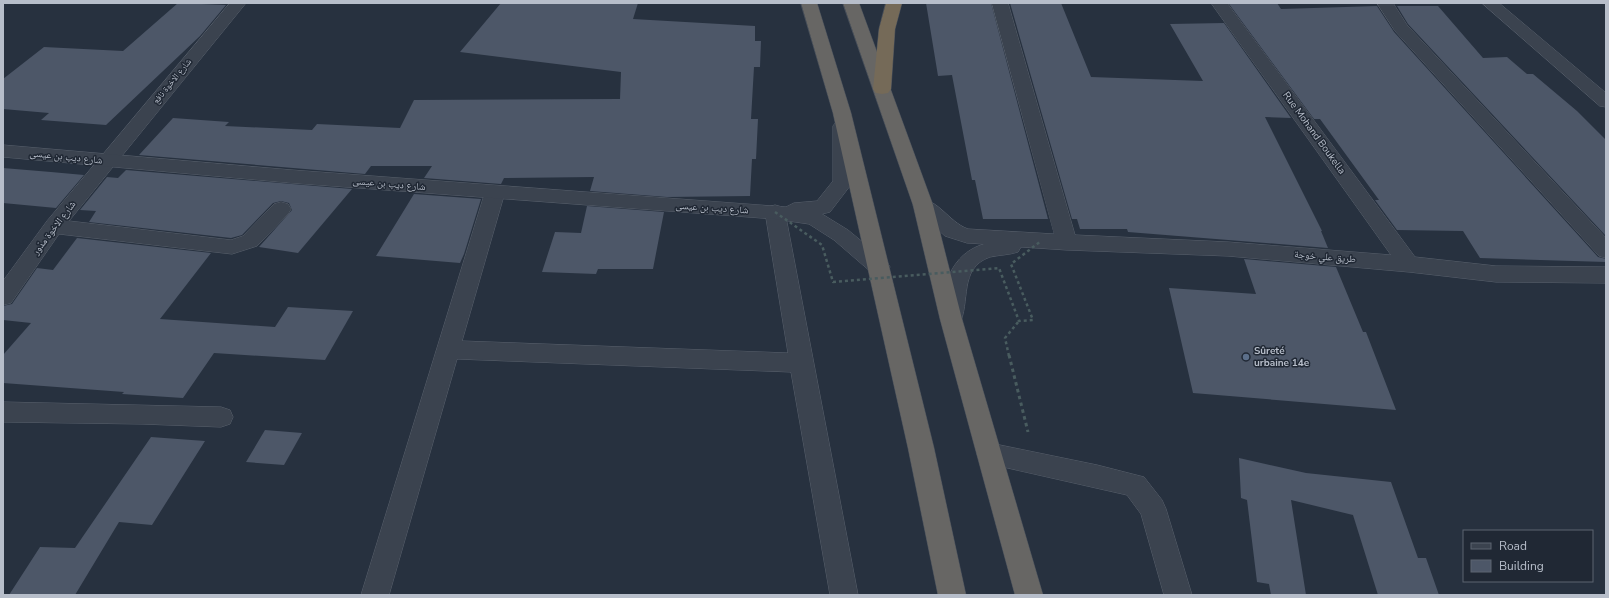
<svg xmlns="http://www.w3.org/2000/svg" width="1609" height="598" viewBox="0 0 1609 598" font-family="'Nunito Sans','Noto Naskh Arabic',sans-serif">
  <rect width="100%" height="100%" fill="#27313f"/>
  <!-- building -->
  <path fill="#4d5768" d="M178,3L226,5L200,36L106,125L41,120L49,113L3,109V79L44,47L123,51Z
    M501,3H638L633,19L755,26V41H761L760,67H754L751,119H758L756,159H752L750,196L667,197L590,191L594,177L504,178L501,184L424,178L432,166H371L365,174L139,155L173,118L229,122L225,126L312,130L317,124L400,128L414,100L620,99L621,72L460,52Z
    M926,3H991L1048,219H983L975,180H972L952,75L938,76Z
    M1010,3H1061L1091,77L1203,81L1170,24L1224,23L1291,118L1265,117L1322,231H1321L1328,248L1128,232L1127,229H1080L1077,219H1072Z
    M1277,3L1281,9L1377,6L1394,32L1598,257L1606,259V262L1480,258L1463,231L1397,230L1375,200H1379L1320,119H1314L1229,4Z
    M1397,6H1438L1483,58L1507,57L1527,74H1533L1577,111L1606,140V236L1408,24Z
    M3,168L51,172L84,175L56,208L3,203Z
    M126,170L292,184L352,189L298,253L259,247L292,210L289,203L281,201L273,203L242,235L231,238L89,222L96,211L80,210L107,177L118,178Z
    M414,194L481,199L464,254L460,263L376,256Z
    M587,206L664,212L653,269H598L596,274L542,272L555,232L581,233Z
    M77,238L211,253L160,319L275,327L288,307L353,311L325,360L214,353L183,398L122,394L124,392L3,383V355L31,323L3,320V306L12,304L37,268L53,270Z
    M1244,259L1336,267L1363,332H1366L1396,410L1193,393L1169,288L1256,294Z
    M265,430L302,433L284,465L246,462Z
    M151,437L205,441L152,525L119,522L75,595H9L40,547L75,548Z
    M1239,458L1306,473L1391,482L1418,558H1426L1439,595H1378L1353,515L1291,500L1306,595H1271L1269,584L1257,582L1247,500L1241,498Z"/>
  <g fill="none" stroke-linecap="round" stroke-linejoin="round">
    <!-- minor casing -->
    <g stroke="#59616d" stroke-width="1">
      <path id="minor" d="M230,3H246L69,221L231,240L243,236L274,204L281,202L288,204L291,209L288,214L257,246L232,254L59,234L11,303L3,305V281L47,221Z
        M992,3H1008L1075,235L1228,242L1391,255L1211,3H1227L1415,257L1496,266L1606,267V283L1496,282L1409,272L1228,256L1067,250L1021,247L1018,252C1009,255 999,255 990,257C958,268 971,303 959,325L951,328L943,325C939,317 941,310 942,301C946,275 957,252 984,244L967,243L945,236L916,210L913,205L916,200C936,195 948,222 968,229L1054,234Z
        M1377,3H1393L1407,25L1606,238V258L1599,256L1395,31Z
        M1482,3H1499L1606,93V107L1600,106Z
        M495,186L502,187L505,192L462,341L788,353L765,212L768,207L775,205L782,207L785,212L858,595H830L791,372L457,359L389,595H361L485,192L488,187Z
        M3,402L221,407L230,410L233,417L230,424L221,427L142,424L3,422Z
        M990,443L1097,465L1144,477L1162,500L1166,509L1192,595H1164L1141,514L1127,495L981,462L977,454L981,446Z"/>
    </g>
    <!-- tertiary casing -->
    <g stroke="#59616d" stroke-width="1">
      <path id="tertiary" d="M842,120L848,122L851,126L853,182L830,212L822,214L848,230L887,262L890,267L887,272L879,275L871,272L834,240L809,224L775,219L292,183L3,157V145L292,170L786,207L794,203L817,201L833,181V126L836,122Z"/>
    </g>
    <!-- trunk casing -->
    <g stroke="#464e5a" stroke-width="1">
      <path id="trunk" d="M801,3H817L851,113L934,448L966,595H938L908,448L833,113Z
        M843,3H859L933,205L962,319L1043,595H1015L940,319L913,205Z"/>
    </g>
    <!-- motorway casing -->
    <g stroke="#464e5a" stroke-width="1">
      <path id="motorway" d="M886,3H902L895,29L891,89L888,93L882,94L876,93L873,89L879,29Z"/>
    </g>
    <!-- path-far1 -->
    <path stroke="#495c5f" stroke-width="2.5" stroke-dasharray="3 3" stroke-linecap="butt" d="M1009,356L1005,338L1019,321"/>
    <!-- path -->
    <path stroke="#495c5f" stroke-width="3" stroke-dasharray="3.5 3.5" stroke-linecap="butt" d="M1009,355L1028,432"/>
    <!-- minor -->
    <use href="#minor" fill="#3b434f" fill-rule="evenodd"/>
    <!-- tertiary -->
    <use href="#tertiary" fill="#3b434f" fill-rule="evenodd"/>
    <!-- trunk -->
    <use href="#trunk" fill="#676664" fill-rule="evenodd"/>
    <!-- motorway -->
    <use href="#motorway" fill="#756a58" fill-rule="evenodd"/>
    <!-- path-bridge -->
    <path stroke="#495c5f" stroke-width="2.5" stroke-dasharray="3 3" stroke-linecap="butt" d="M775,212L822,245L833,282L999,268L1019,321L1033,320L1011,264L1041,241"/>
  </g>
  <!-- markers -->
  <circle fill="#5c6f8a" stroke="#202834" stroke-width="1.5" cx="1246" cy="357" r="4"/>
  <g text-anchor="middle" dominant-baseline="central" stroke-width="3" stroke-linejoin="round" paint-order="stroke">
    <!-- far-street labels -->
    <g font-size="9" fill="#b7beca" stroke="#202834">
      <text transform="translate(172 81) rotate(-51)">شارع الاخوة نافع</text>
    </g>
    <!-- street labels -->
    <g font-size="10" fill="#b7beca" stroke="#202834">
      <text transform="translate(1314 133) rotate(54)">Rue Mohand Boukella</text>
      <text transform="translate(66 157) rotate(6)">شارع ديب بن عيسى</text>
      <text transform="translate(389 184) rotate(5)">شارع ديب بن عيسى</text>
      <text transform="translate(712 208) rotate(4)">شارع ديب بن عيسى</text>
      <text transform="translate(54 228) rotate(-53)">شارع الاخوة مدّور</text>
      <text transform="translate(1325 257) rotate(5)">طريق علي خوجة</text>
    </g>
    <!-- poi labels -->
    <g font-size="10" font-weight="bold" fill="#b7beca" stroke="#202834" text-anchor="start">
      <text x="1254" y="351">Sûreté<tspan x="1254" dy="12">urbaine 14e</tspan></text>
    </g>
  </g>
  <!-- border -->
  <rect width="1609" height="598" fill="none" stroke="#b7beca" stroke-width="8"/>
  <!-- legend -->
  <rect x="1463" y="530" width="130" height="52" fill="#202834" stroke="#5c6470"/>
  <rect x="1471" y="543" width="20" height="6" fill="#3b434f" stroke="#5c6470"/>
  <text x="1499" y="550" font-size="12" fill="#b7beca">Road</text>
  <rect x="1471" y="560" width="20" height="12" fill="#4d5768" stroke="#5c6470"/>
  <text x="1499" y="570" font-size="12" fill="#b7beca">Building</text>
</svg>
